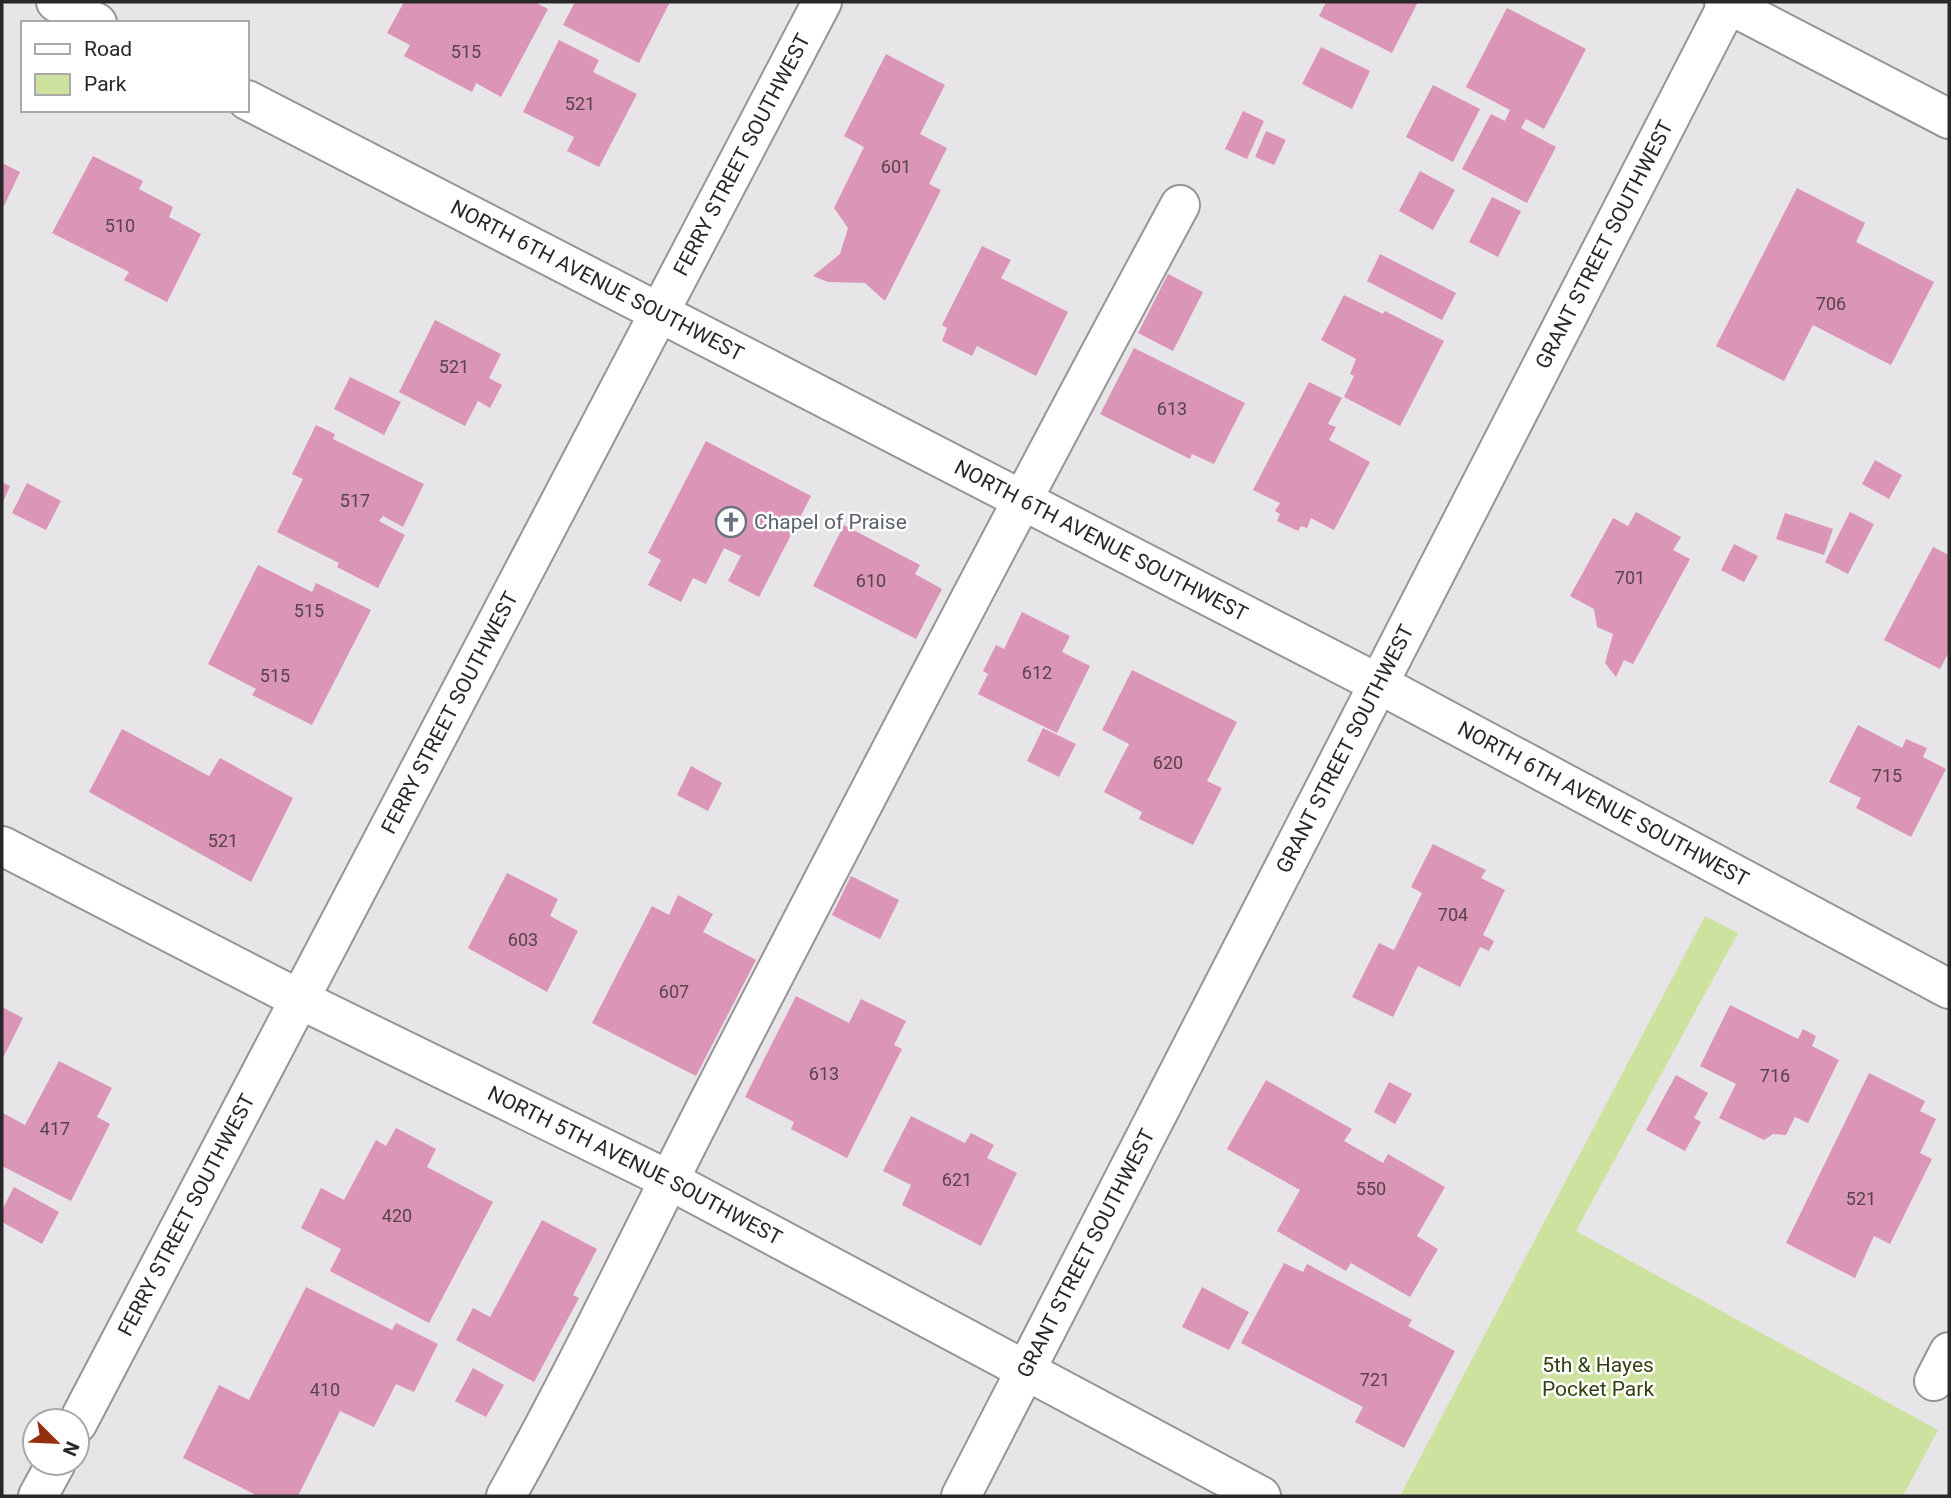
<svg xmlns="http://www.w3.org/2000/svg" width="1951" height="1498" viewBox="0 0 1951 1498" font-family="Roboto,sans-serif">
  <rect width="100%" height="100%" fill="#e8e5e9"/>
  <!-- green -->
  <path fill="#cde29e" d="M1705,916L1738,933L1576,1231L1938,1430L1903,1496H1400Z"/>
  <!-- building -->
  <path fill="#db95b6" d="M404,2H535L548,9L501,97L476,83L472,92L404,56L410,45L387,33Z
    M575,2H670L639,63L563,25Z
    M1326,2H1418L1392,53L1319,16Z
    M1507,8L1586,49L1544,129L1526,119L1521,128L1556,147L1527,203L1462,169L1491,114L1505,121L1510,110L1466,87Z
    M559,40L599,60L593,72L637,94L599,167L567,151L574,137L523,112Z
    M1321,47L1370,71L1352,109L1302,84Z
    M886,54L945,85L920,134L947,148L929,184L941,190L885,301L865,283L828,282L813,276L840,254L848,228L834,208L864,147L844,136Z
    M1433,85L1480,109L1453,162L1406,137Z
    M1243,111L1264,121L1247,159L1225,149Z
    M1266,131L1286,140L1274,165L1255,157Z
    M93,156L143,181L139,189L173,207L169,217L201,234L167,302L124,280L129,272L52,233Z
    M2,163L20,172L2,210Z
    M1420,171L1455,190L1433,230L1399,211Z
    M1797,188L1865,223L1856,242L1934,282L1891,365L1813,325L1784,381L1716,346Z
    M1492,197L1521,211L1498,257L1469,242Z
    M982,246L1011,260L1001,278L1068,312L1036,376L977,346L972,356L942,341L947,328L942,325Z
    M1380,254L1456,293L1442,320L1367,281Z
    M1168,274L1203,292L1173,351L1138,333Z
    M1344,295L1383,314L1385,311L1444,341L1400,426L1344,397L1354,376L1350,374L1356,359L1321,340Z
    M435,320L501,354L489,378L502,385L490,408L478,401L465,426L399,392Z
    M1134,348L1245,403L1214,464L1192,454L1190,459L1100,414Z
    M350,377L401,402L384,435L334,409Z
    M1309,382L1342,398L1328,424L1336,427L1329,440L1370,462L1334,530L1311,518L1307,528L1301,526L1298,531L1277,521L1280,514L1275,511L1280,503L1253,490Z
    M316,425L335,434L333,439L424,484L403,527L383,516L379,521L405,535L378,588L337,567L339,563L277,532L303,479L292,474Z
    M706,441L811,496L759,597L728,581L741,556L724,548L706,584L693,578L681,602L648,585L661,560L648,553Z
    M1875,460L1902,475L1889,499L1862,484Z
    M2,482L10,486L2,504Z
    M27,483L61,501L46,530L12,513Z
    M1636,512L1681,537L1673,550L1690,559L1633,664L1624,660L1616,677L1605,663L1613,634L1597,627L1594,609L1570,596L1613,518L1628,526Z
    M1850,512L1874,524L1848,574L1825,562Z
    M1785,513L1833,529L1824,555L1776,539Z
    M844,525L920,565L915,574L942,589L916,639L813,586Z
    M1734,544L1758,556L1744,582L1721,570Z
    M1933,547L1949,555V652L1940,669L1884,640Z
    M258,565L312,592L316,583L371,610L312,725L252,695L256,689L208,664Z
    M1022,612L1070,636L1062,652L1090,666L1057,733L978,694L988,674L983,671L996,645L1004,649Z
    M1132,670L1237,722L1207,781L1222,788L1193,845L1139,819L1142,812L1104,792L1129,744L1102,730Z
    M1858,725L1902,748L1906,739L1927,748L1923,757L1946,769L1911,837L1856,808L1861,798L1829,782Z
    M1043,728L1076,744L1059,777L1027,761Z
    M122,729L209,776L220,758L293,798L251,882L89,792Z
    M691,766L722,783L708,811L677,795Z
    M1433,844L1486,870L1481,878L1505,890L1483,935L1494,941L1489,951L1480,947L1460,987L1418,966L1393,1017L1352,997L1379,943L1394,950L1422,893L1411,887Z
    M507,873L558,899L550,916L578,931L547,992L468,948Z
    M851,876L899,900L880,939L832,915Z
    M678,895L713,914L703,932L756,960L696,1076L592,1023L652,906L669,915Z
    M796,996L849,1023L861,999L906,1021L894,1045L902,1049L847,1158L791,1129L794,1122L745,1097Z
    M1730,1005L1798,1039L1803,1029L1816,1036L1812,1046L1839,1060L1808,1123L1795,1117L1786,1135L1773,1134L1764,1140L1719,1118L1736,1084L1700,1066Z
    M2,1007L23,1018L2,1060Z
    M59,1061L112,1088L97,1117L110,1124L71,1201L2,1166L3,1113L25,1125Z
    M1869,1073L1925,1101L1920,1111L1936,1119L1920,1153L1932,1159L1890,1244L1874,1236L1855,1278L1786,1243Z
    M1676,1075L1708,1093L1694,1118L1701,1122L1685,1151L1646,1130Z
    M1266,1080L1352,1129L1344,1141L1383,1163L1388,1154L1445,1187L1417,1236L1438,1249L1410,1297L1351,1263L1346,1271L1277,1231L1300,1190L1227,1149Z
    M1389,1082L1412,1094L1395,1124L1374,1112Z
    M911,1116L965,1143L971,1133L994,1145L987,1158L1017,1173L981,1246L902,1205L911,1185L883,1171Z
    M396,1128L436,1149L427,1167L493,1202L429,1323L330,1271L341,1249L301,1228L321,1188L344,1200L376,1140L386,1146Z
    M14,1187L59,1212L42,1244L2,1222V1210Z
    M542,1220L597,1249L573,1295L579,1298L534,1382L456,1340L473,1308L490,1317Z
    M1284,1263L1303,1272L1307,1264L1412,1320L1408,1326L1455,1351L1404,1448L1355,1422L1363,1407L1241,1343Z
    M306,1287L392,1330L396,1323L438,1344L414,1392L396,1384L374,1427L340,1411L298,1496H258L183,1458L219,1385L249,1400Z
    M1202,1287L1249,1312L1229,1350L1182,1327Z
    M473,1368L504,1385L486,1417L455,1401Z"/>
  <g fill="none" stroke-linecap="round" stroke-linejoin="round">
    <!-- minor casing -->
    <g stroke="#979497" stroke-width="42">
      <g id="minor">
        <path d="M56,2L97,23"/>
        <path d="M1724,2L1949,119"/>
        <path id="s1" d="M247,100L1377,683L1949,989"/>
        <path id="s2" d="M2,846L299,999L669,1180L1261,1496"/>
        <path d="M1934,1381L1949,1352"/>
        <path id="s3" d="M77,1424L822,2"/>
        <path d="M38,1496L56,1463"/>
        <path d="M506,1496C581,1362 646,1223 717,1086C869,791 1022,497 1180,205"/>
        <path id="s4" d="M961,1496L1729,2"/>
      </g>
    </g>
    <!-- minor -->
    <use href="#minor" stroke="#fff" stroke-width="38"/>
  </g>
  <!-- icons -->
  <defs>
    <g id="church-ring" transform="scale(1.575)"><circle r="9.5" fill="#fff" stroke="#6b7280" stroke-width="1.5"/><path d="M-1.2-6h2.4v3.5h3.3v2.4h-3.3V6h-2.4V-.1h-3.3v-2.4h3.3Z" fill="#6b7280"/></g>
  </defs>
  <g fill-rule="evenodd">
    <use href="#church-ring" x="731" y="522"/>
  </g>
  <g text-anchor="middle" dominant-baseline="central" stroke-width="5" stroke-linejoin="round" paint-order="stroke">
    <!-- number labels -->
    <g font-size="18" fill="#56434c">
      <text x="466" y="51">515</text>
      <text x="580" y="103">521</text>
      <text x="896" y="166">601</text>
      <text x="120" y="225">510</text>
      <text x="1831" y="303">706</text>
      <text x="454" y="366">521</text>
      <text x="1172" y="408">613</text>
      <text x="355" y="500">517</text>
      <text x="1630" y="577">701</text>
      <text x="871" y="580">610</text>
      <text x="309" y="610">515</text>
      <text x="1037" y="672">612</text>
      <text x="275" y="675">515</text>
      <text x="1168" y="762">620</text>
      <text x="1887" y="775">715</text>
      <text x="223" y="840">521</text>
      <text x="1453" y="914">704</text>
      <text x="523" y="939">603</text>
      <text x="674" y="991">607</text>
      <text x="824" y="1073">613</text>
      <text x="1775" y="1075">716</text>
      <text x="55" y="1128">417</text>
      <text x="957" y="1179">621</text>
      <text x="1371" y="1188">550</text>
      <text x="1861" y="1198">521</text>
      <text x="397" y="1215">420</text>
      <text x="1375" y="1379">721</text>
      <text x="325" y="1389">410</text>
    </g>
    <!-- street labels -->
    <g font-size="21" fill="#292829" stroke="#fff">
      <text stroke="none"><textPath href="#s3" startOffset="1433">FERRY STREET SOUTHWEST</textPath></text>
      <text stroke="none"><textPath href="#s4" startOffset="1407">GRANT STREET SOUTHWEST</textPath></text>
      <text stroke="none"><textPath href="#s1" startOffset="394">NORTH 6TH AVENUE SOUTHWEST</textPath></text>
      <text stroke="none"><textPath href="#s1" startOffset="961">NORTH 6TH AVENUE SOUTHWEST</textPath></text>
      <text stroke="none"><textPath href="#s3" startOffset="803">FERRY STREET SOUTHWEST</textPath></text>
      <text stroke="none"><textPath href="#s4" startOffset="840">GRANT STREET SOUTHWEST</textPath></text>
      <text stroke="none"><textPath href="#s1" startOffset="1528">NORTH 6TH AVENUE SOUTHWEST</textPath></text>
      <text stroke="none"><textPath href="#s2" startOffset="709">NORTH 5TH AVENUE SOUTHWEST</textPath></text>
      <text stroke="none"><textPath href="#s3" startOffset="236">FERRY STREET SOUTHWEST</textPath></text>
      <text stroke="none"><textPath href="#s4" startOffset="273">GRANT STREET SOUTHWEST</textPath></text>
    </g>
    <!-- worship labels -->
    <g font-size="21" fill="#5b616d" stroke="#fff" text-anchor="start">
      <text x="754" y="522">Chapel of Praise</text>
    </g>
    <!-- park labels -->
    <g font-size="21" fill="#35410e" stroke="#fff">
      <text x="1598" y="1365">5th &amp; Hayes<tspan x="1598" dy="24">Pocket Park</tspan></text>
    </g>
  </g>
  <!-- border -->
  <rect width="1951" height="1498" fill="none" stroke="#292829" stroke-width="7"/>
  <!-- legend -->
  <rect x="21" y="21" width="228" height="91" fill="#ffffff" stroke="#a9a9a9" stroke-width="2"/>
  <rect x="35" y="44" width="35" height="10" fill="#ffffff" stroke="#a9a9a9" stroke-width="2"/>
  <text x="84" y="56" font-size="21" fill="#292829">Road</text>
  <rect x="35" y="74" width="35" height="21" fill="#cde29e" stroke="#a9a9a9" stroke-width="2"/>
  <text x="84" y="91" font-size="21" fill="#292829">Park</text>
  <!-- north arrow -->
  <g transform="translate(56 1442) rotate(114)"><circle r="33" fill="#ffffff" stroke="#a9a9a9" stroke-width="2"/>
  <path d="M0-5L12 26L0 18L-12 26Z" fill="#962f0e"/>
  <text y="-10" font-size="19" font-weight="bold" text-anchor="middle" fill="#292829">N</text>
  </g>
</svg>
